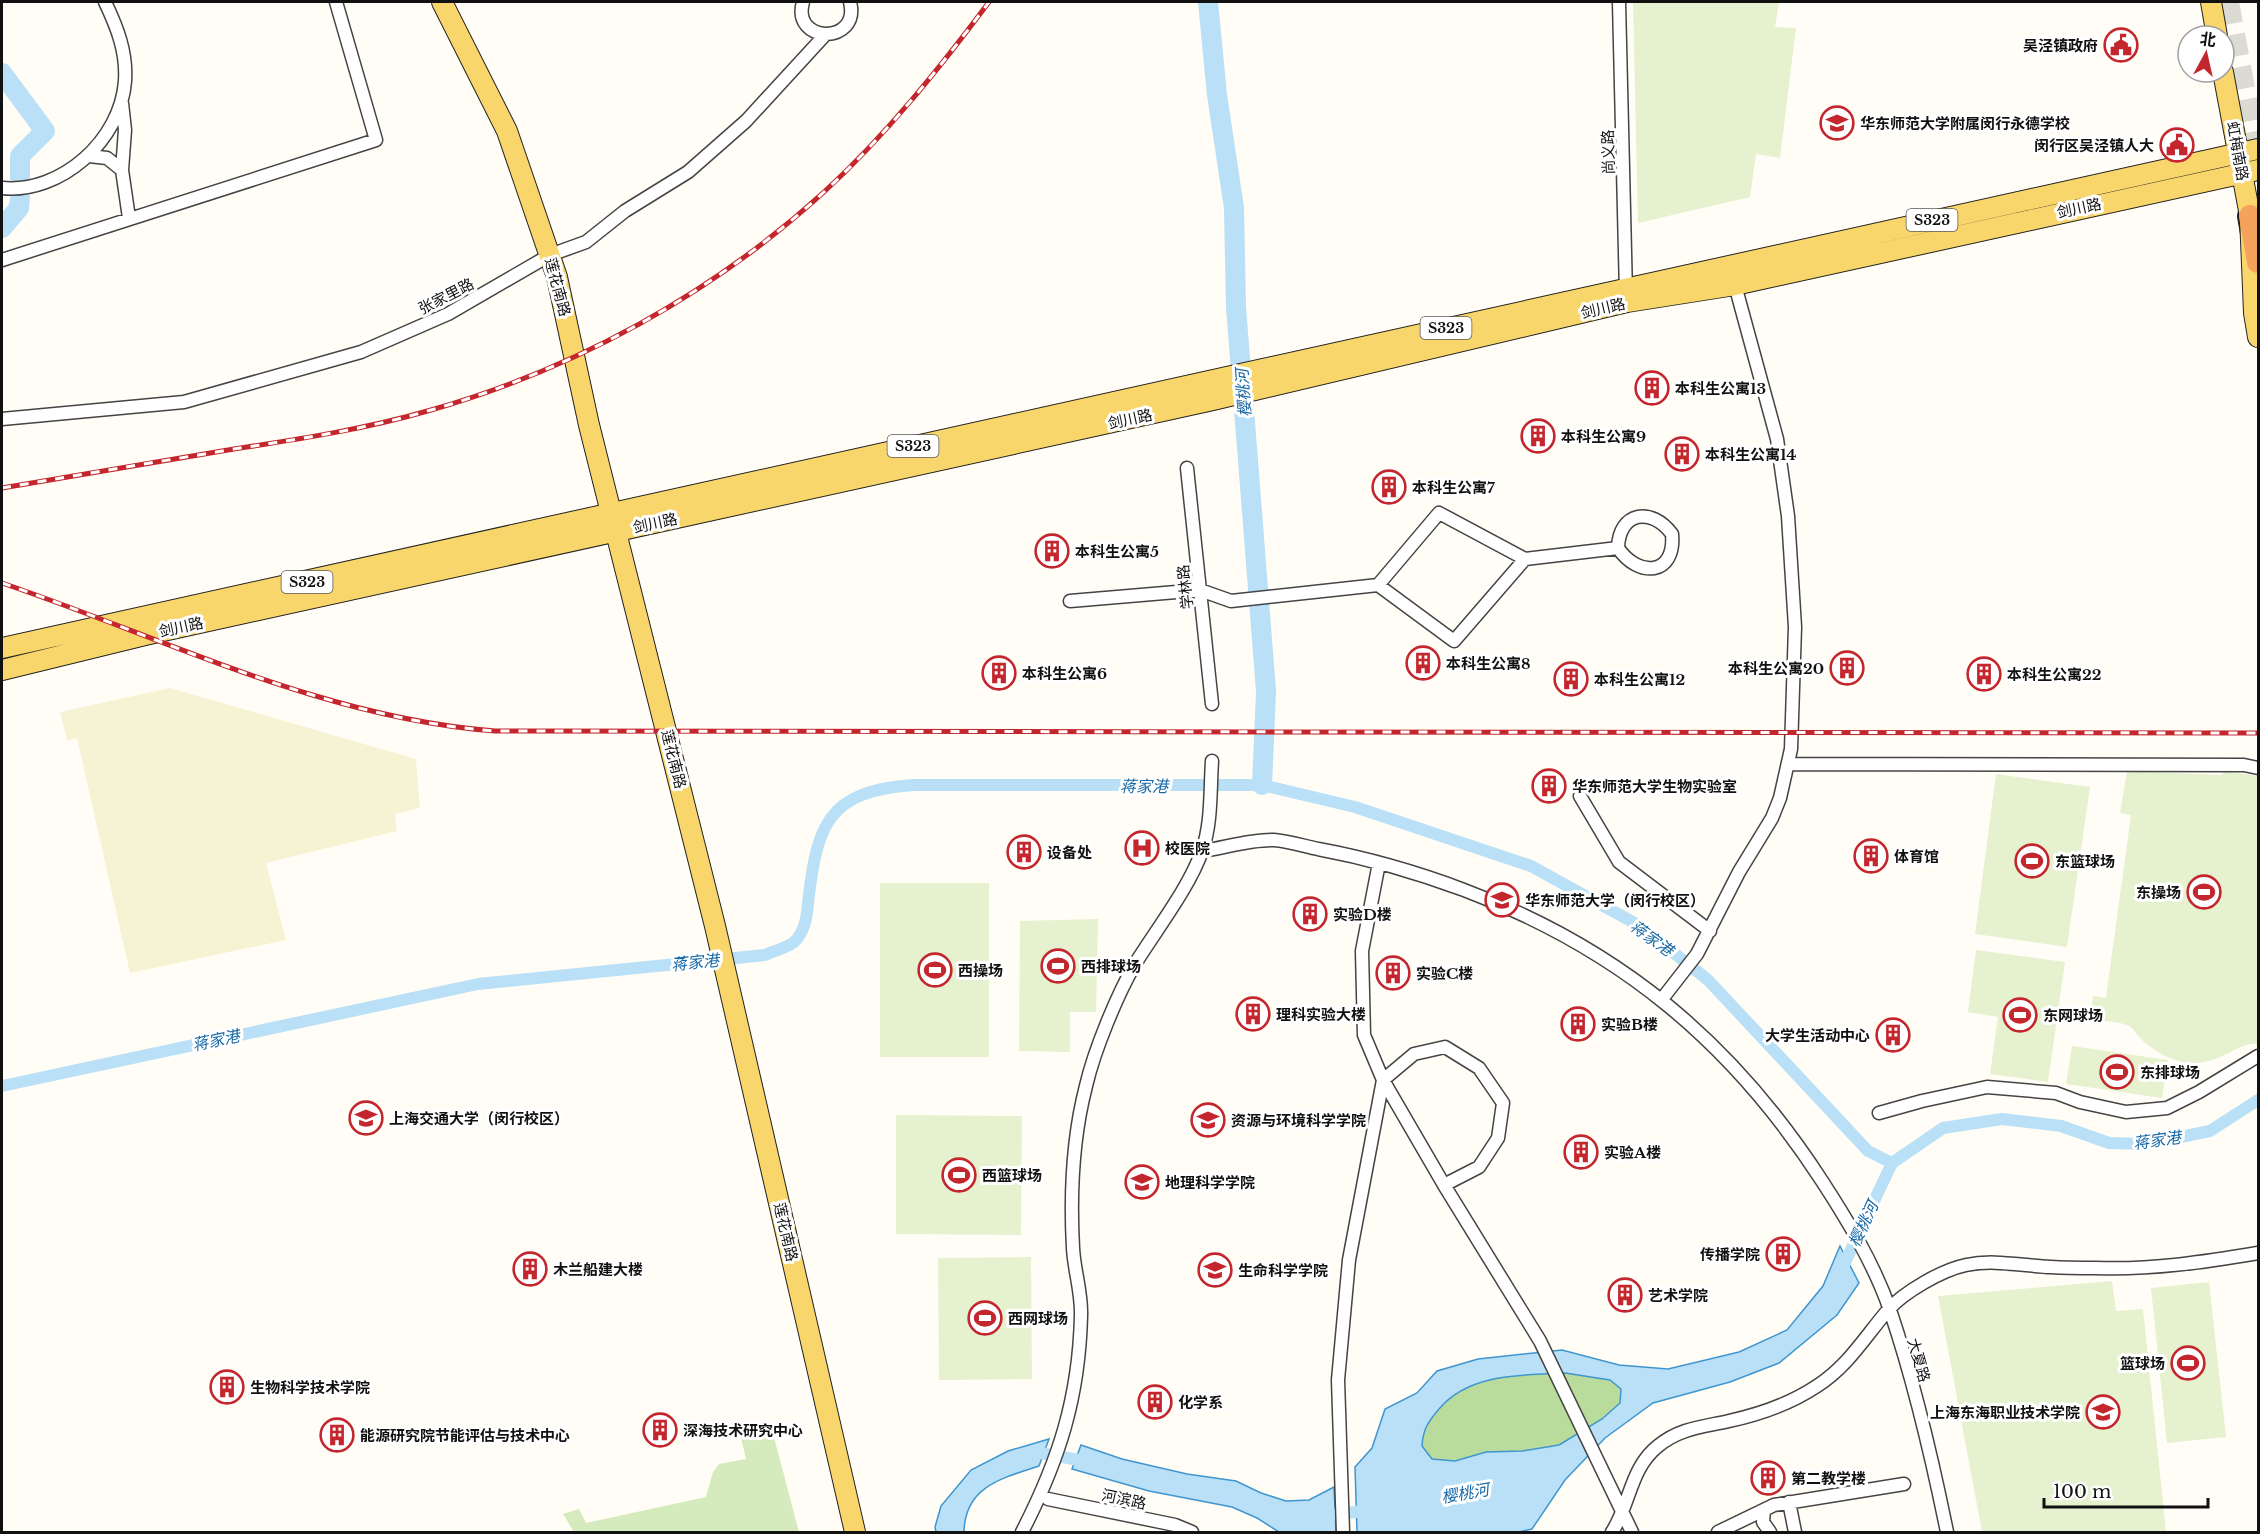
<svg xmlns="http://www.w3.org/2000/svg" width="2260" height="1534" viewBox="0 0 2260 1534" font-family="'Libre Baskerville','Noto Sans SC',serif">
  <rect width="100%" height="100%" fill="#fffdf5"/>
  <!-- farmland -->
  <path fill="#f6f3d4" d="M170,688L416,759L420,808L395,814L397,831L266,863L286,940L130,973L77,738L67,741L60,712Z"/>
  <!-- green -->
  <path fill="#d5ebbd" d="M770,1422L799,1532H574L563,1514L579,1509L586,1523L706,1497L713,1472L719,1464L746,1459L739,1429Z"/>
  <!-- forest -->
  <path fill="#b9dc9c" d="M1565,1373L1611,1380L1621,1389L1620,1403L1602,1419L1559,1445L1522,1451L1486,1452L1455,1461L1432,1459L1421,1446C1423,1429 1428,1422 1439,1409C1469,1373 1521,1375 1565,1373Z"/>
  <!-- pitch -->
  <path fill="#e6f2cf" d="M1633,2H1779L1775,27L1796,28L1780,158L1756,154L1750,197L1638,223Z
    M2127,771L2222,775L2223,771L2258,776V1044C2238,1041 2221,1065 2189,1063C2171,1061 2153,1051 2140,1038C2136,1034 2133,1027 2127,1025C2116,1021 2102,1021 2090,1020L2093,996L2106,998L2131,815L2120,813Z
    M1996,774L2090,787L2067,947L1975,934Z
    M880,883H989V1057H880Z
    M1098,919L1096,1012H1070V1052L1019,1051L1020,921Z
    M1976,950L2065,962L2048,1082L1990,1074L1998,1017L1968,1012Z
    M2072,1046L2168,1060L2162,1098L2066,1084Z
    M896,1115L1022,1116L1021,1235L896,1234Z
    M1031,1257L1032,1379L939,1380L938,1258Z
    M2112,1281L2116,1311L2143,1309L2166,1532H1982L1938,1296Z
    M2209,1282L2226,1437L2167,1443L2151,1288Z"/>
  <!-- water -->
  <path fill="#b9e0f7" stroke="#3f96cf" stroke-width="1.5" fill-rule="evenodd" d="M1840,1246L1859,1283L1837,1315L1779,1363L1730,1382L1653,1403L1605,1438L1565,1480L1532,1529L1519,1532H1357L1355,1467L1372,1448L1385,1409L1417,1393L1437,1371L1478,1359L1562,1350L1619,1365L1668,1369L1739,1352L1787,1330L1823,1286ZM1565,1373L1610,1380L1621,1389L1620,1403L1602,1419L1559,1445L1522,1451L1486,1452L1455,1461L1432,1459L1422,1446C1423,1429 1428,1422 1439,1409C1469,1373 1522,1375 1565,1373Z
    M1049,1439L1039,1466C1003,1478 965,1486 964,1532H936L935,1527L941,1506L971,1470L1008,1451Z
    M1081,1445L1122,1459L1187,1474L1236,1481L1261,1493L1286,1501L1309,1500L1334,1487L1336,1532H1279L1257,1518L1232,1507L1149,1491L1072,1469Z"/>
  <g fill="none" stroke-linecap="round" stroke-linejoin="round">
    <!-- canal -->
    <path stroke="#b9e0f7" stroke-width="12" d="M2,1086L478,984L765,955C773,951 787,948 794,942C805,932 807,916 808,903C817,825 827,791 913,785H1262L1355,807L1531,866L1640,926L1708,980L1868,1151L1892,1163L1943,1128L2002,1119L2061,1126L2109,1143L2146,1144L2210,1131L2258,1100
      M1840,1273L1892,1163
      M1028,1455L1035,1452L1090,1462
      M1332,1515L1371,1510"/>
    <!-- river -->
    <path stroke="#b9e0f7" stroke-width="20" d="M1208,2L1217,95L1234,208L1236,307L1266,691L1262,785
      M2,73L45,131L20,156V178
      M2,228L19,208L20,197"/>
    <!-- highway-tunnel -->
    <path stroke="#dbdad3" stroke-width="22" stroke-dasharray="22 11" stroke-linecap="butt" d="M2228,2L2258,163"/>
    <!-- street casing -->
    <g stroke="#444" stroke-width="15">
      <path id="street" d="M803,2C791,44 861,45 850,2
        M1619,2L1626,294
        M122,103L125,130L122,170L129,218
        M89,156L107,158L122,170
        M2,188C61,194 121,140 125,81C127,52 117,27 105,2
        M2,260L376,140L336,2
        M2,419L184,402L361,352L448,314L550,255L586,242L625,211L688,172L746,121L825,35
        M1187,468L1212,704
        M1378,585L1439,513L1525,559L1618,548C1638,578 1676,576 1672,534C1651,506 1619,512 1618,548
        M1070,601L1200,590L1231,601L1378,585L1454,641L1525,559
        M1789,764L2244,765L2258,768
        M1580,796L1619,862L1710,931
        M1202,851C1224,848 1251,839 1274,840C1288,841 1304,846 1318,849C1367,858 1416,872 1464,890C1619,948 1732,1042 1822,1181C1848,1221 1874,1264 1890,1310C1914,1381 1932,1458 1947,1532
        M1379,863L1362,951L1364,1035L1383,1080L1444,1185
        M1662,999L1697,954L1739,872L1772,818L1780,798L1791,749L1795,627L1788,516L1777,439L1735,285
        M1879,1113L1922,1101L1987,1087L2056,1093L2080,1102L2126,1112L2167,1108L2199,1092L2258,1056
        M1048,1499L1175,1525L1192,1532
        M1789,1502L1795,1532
        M1764,1510L1763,1522L1770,1532
        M1022,1532C1059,1460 1079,1398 1081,1316C1082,1293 1074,1270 1073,1248C1070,1193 1072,1140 1086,1086C1094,1051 1117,995 1135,964C1156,930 1189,888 1202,851C1212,823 1210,790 1212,761
        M1343,1532L1338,1380L1349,1260L1383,1080L1414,1054L1445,1047L1479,1068L1503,1103L1498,1138L1479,1167L1444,1185L1540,1341L1632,1532
        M1612,1532C1630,1505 1630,1468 1658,1446C1680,1428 1703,1427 1729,1421C1761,1414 1790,1404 1817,1386C1848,1366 1865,1337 1888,1310C1904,1292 1942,1270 1966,1265C1995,1259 2022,1266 2051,1267C2066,1268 2081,1268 2096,1268C2151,1270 2205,1262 2258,1253
        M1718,1532L1774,1505L1904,1484"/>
    </g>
    <!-- primary casing -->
    <g stroke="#222" stroke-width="22">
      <path id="primary" d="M442,2L507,131L557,277L589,425L715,926L855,1532
        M2211,2L2217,36
        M2223,72L2250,216L2254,313L2258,337
        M2,648L2258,149
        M2,670L145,635L1213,400L1627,302L1735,285L2258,170"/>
    </g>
    <!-- highway casing -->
    <g stroke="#222" stroke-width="26">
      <path id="highway" d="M2250,216L2258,262"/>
    </g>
    <!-- street -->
    <use href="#street" stroke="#fff" stroke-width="12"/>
    <!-- primary -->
    <use href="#primary" stroke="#f9d66b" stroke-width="20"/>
    <!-- highway -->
    <use href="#highway" stroke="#f5a25d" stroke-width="22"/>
    <!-- rail casing -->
    <g stroke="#c4262e" stroke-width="5">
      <path id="rail" d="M2,488C79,475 156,462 234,449C300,439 366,429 431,410C575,369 712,294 824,192C886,135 939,69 989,2
        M2,583C164,638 322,718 495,731L2258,733"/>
    </g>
    <!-- rail -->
    <use href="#rail" stroke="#fff" stroke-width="3" stroke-dasharray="9" stroke-linecap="butt"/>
  </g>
  <!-- icons -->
  <defs>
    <g id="civic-ring" transform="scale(1.725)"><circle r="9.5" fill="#fff" stroke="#c4262e" stroke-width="1.5"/><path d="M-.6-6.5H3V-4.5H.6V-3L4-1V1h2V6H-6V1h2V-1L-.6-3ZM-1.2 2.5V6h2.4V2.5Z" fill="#c4262e"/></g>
    <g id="school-ring" transform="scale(1.725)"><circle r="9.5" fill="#fff" stroke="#c4262e" stroke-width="1.5"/><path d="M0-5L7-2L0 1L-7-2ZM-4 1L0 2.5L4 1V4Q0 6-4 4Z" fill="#c4262e"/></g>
    <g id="building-ring" transform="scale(1.725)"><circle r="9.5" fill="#fff" stroke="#c4262e" stroke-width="1.5"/><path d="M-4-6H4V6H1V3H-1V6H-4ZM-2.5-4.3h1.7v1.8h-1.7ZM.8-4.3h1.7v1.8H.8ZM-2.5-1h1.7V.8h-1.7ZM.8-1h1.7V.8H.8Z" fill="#c4262e"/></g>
    <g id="hospital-ring" transform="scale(1.725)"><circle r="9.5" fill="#fff" stroke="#c4262e" stroke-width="1.5"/><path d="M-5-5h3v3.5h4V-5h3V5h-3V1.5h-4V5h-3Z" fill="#c4262e"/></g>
    <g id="stadium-ring" transform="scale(1.725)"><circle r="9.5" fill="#fff" stroke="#c4262e" stroke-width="1.5"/><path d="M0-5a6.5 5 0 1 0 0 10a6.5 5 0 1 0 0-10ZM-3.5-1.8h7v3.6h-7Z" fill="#c4262e"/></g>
    <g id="university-ring" transform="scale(1.725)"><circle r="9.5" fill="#fff" stroke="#c4262e" stroke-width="1.5"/><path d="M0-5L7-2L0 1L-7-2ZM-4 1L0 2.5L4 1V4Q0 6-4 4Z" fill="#c4262e"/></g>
  </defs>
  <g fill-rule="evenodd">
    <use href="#civic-ring" x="2121" y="45"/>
    <use href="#school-ring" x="1837" y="123"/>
    <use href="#civic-ring" x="2177" y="145"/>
    <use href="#building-ring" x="1652" y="388"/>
    <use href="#building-ring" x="1538" y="436"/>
    <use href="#building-ring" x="1682" y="454"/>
    <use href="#building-ring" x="1389" y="487"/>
    <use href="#building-ring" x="1052" y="551"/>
    <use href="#building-ring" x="1423" y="663"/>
    <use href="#building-ring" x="1847" y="668"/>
    <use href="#building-ring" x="999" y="673"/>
    <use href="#building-ring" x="1984" y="674"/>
    <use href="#building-ring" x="1571" y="679"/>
    <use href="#building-ring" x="1549" y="786"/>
    <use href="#hospital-ring" x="1142" y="848"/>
    <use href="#building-ring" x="1024" y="852"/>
    <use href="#building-ring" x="1871" y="856"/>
    <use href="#stadium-ring" x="2032" y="861"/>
    <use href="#stadium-ring" x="2204" y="892"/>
    <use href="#university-ring" x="1502" y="900"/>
    <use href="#building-ring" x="1310" y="914"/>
    <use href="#stadium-ring" x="1058" y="966"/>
    <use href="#stadium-ring" x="935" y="970"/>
    <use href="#building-ring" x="1393" y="973"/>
    <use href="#building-ring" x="1253" y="1014"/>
    <use href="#stadium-ring" x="2020" y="1015"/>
    <use href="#building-ring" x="1578" y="1024"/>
    <use href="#building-ring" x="1893" y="1035"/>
    <use href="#stadium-ring" x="2117" y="1072"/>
    <use href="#university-ring" x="366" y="1118"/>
    <use href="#university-ring" x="1208" y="1120"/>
    <use href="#building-ring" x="1581" y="1152"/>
    <use href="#stadium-ring" x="959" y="1175"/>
    <use href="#university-ring" x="1142" y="1182"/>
    <use href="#building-ring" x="1783" y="1254"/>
    <use href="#building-ring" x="530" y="1269"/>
    <use href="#university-ring" x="1215" y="1270"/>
    <use href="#building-ring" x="1625" y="1295"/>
    <use href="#stadium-ring" x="985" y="1318"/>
    <use href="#stadium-ring" x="2188" y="1363"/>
    <use href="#building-ring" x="227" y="1387"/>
    <use href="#building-ring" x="1155" y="1402"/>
    <use href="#university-ring" x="2103" y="1412"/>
    <use href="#building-ring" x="660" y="1430"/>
    <use href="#building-ring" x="337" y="1435"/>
    <use href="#building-ring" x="1768" y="1478"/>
  </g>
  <g text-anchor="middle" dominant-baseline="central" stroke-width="6" stroke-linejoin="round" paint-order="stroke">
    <!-- shield labels -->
    <g fill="#fff" stroke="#585858" stroke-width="1.5">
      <rect x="1906.5" y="209" width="51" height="22" rx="4.5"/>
      <rect x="1420.5" y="317" width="51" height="22" rx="4.5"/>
      <rect x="887.5" y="435" width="51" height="22" rx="4.5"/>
      <rect x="281.5" y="571" width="51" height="22" rx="4.5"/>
    </g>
    <g font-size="14" font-weight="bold" fill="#111">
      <text x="1932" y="220">S323</text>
      <text x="1446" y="328">S323</text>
      <text x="913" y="446">S323</text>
      <text x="307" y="582">S323</text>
    </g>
    <!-- poi labels -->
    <g font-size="15" font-weight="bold" fill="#111" stroke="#fff" text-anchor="start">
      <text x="2098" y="45" text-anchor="end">吴泾镇政府</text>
      <text x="1860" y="123">华东师范大学附属闵行永德学校</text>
      <text x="2154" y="145" text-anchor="end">闵行区吴泾镇人大</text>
      <text x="1675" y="388">本科生公寓13</text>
      <text x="1561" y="436">本科生公寓9</text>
      <text x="1705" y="454">本科生公寓14</text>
      <text x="1412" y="487">本科生公寓7</text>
      <text x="1075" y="551">本科生公寓5</text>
      <text x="1446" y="663">本科生公寓8</text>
      <text x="1824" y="668" text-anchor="end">本科生公寓20</text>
      <text x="1022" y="673">本科生公寓6</text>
      <text x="2007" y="674">本科生公寓22</text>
      <text x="1594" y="679">本科生公寓12</text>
      <text x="1572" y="786">华东师范大学生物实验室</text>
      <text x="1165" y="848">校医院</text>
      <text x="1047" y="852">设备处</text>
      <text x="1894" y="856">体育馆</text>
      <text x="2055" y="861">东篮球场</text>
      <text x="2181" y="892" text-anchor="end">东操场</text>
      <text x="1525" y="900">华东师范大学（闵行校区）</text>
      <text x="1333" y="914">实验D楼</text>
      <text x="1081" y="966">西排球场</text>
      <text x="958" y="970">西操场</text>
      <text x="1416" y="973">实验C楼</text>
      <text x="1276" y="1014">理科实验大楼</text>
      <text x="2043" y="1015">东网球场</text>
      <text x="1601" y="1024">实验B楼</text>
      <text x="1870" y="1035" text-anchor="end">大学生活动中心</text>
      <text x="2140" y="1072">东排球场</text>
      <text x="389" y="1118">上海交通大学（闵行校区）</text>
      <text x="1231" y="1120">资源与环境科学学院</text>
      <text x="1604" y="1152">实验A楼</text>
      <text x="982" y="1175">西篮球场</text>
      <text x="1165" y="1182">地理科学学院</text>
      <text x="1760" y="1254" text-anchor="end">传播学院</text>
      <text x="553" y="1269">木兰船建大楼</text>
      <text x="1238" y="1270">生命科学学院</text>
      <text x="1648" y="1295">艺术学院</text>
      <text x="1008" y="1318">西网球场</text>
      <text x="2165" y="1363" text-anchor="end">篮球场</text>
      <text x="250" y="1387">生物科学技术学院</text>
      <text x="1178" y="1402">化学系</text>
      <text x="2080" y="1412" text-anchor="end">上海东海职业技术学院</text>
      <text x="683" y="1430">深海技术研究中心</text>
      <text x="360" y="1435">能源研究院节能评估与技术中心</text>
      <text x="1791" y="1478">第二教学楼</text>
    </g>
    <!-- street labels -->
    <g font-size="15" fill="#111" stroke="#fff">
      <text transform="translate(2238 151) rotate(80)">虹梅南路</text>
      <text transform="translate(1608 152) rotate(-91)">尚义路</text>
      <text transform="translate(2079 208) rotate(-12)">剑川路</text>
      <text transform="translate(558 287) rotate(75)">莲花南路</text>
      <text transform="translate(446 296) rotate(-27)">张家里路</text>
      <text transform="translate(1603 308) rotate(-13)">剑川路</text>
      <text transform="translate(1130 419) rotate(-12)">剑川路</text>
      <text transform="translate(655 523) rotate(-12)">剑川路</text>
      <text transform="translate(1185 587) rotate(-96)">学林路</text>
      <text transform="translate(181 627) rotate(-12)">剑川路</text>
      <text transform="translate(674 759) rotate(76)">莲花南路</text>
      <text transform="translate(786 1232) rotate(77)">莲花南路</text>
      <text transform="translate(1919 1360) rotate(74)">大夏路</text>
      <text transform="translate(1124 1499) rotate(12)">河滨路</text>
    </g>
    <!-- water labels -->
    <g font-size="16" font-style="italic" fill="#1768a6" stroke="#fff">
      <text transform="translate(1243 393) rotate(-94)">樱桃河</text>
      <text x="1144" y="786">蒋家港</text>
      <text transform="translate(1652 938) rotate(36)">蒋家港</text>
      <text transform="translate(695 962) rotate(-6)">蒋家港</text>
      <text transform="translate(216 1040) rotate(-12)">蒋家港</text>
      <text transform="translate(2157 1140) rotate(-8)">蒋家港</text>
      <text transform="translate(1863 1224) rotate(-65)">樱桃河</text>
      <text transform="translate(1465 1493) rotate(-10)">樱桃河</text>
    </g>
  </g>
  <!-- border -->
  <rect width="2260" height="1534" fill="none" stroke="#111111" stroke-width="6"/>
  <!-- north arrow -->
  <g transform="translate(2206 54) rotate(8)"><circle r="28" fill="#ffffff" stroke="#a0a0a0" stroke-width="1.5"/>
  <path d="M0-4.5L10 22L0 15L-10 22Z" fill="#c4262e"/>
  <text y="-9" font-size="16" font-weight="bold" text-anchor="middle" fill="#111111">北</text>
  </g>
  <!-- scale -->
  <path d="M2044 1498v9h164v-9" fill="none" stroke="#111111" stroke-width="3"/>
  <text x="2053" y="1498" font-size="18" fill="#111111" stroke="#ffffff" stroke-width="4.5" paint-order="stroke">100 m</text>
</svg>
